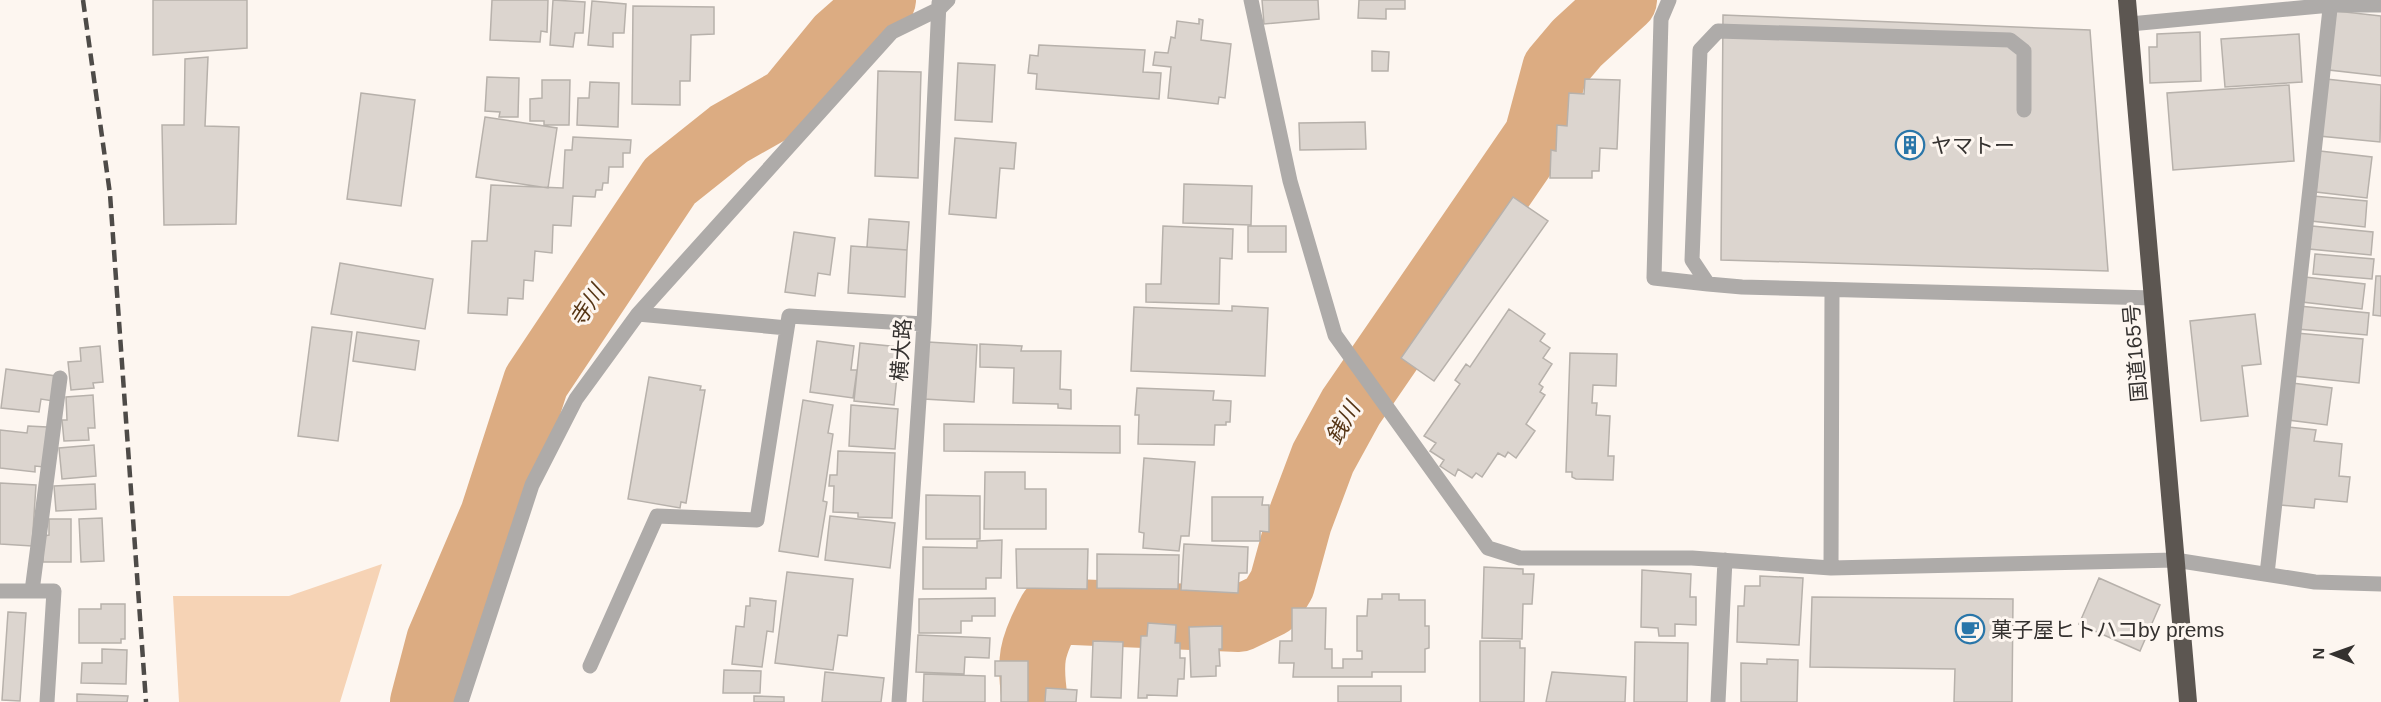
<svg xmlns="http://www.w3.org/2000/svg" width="2381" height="702" viewBox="0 0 2381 702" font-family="Helvetica,'Noto Sans JP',sans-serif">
  <rect width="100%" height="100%" fill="#fdf6f0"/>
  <!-- green -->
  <path fill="#f6d3b5" d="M382,564L340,702H179L173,596H289Z"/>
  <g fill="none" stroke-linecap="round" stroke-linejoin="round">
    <!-- river -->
    <path stroke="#dcac82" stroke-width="66" d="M423,702L439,641L493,515L536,382L670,181L729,134L789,100L839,39L883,0
      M1035,702C1029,660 1031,648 1051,611L1239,619L1270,604L1282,584L1299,522L1323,458L1351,407L1537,136L1555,69L1577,43L1624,0"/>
  </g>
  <!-- building -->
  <path fill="#dcd5cf" stroke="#b7b1ab" stroke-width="1.5" d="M153,0H247V48L153,55Z
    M492,0H548L547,32L541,31L540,42L490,40Z
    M553,0L585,2L583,33H575L573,47L550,45Z
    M1262,0H1318L1319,19L1264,24Z
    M1359,0H1405V9H1386V19L1358,18Z
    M592,1L626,4L624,33H613V47L588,45Z
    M633,6L714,7V34L691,35L690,81H680V105L632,104Z
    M2336,11L2381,16V76L2329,70Z
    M1723,15L2090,30L2108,271L1721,260Z
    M1199,19L1203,20L1201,40L1231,44L1225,98L1219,97L1218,104L1168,98L1171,67L1153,65L1155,52L1168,53L1171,37L1175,38L1177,21L1199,24Z
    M2200,32L2201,81L2150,83L2149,47H2157V34Z
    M2299,34L2302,82L2225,87L2221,39Z
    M1039,45L1145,50L1143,72L1161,73L1159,99L1036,89L1037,74L1028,73L1030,55L1038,56Z
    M1372,51L1389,52L1388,71H1372Z
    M208,57L205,126L239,127L236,224L164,225L162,125H184L185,59Z
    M958,63L995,65L992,122L955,120Z
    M878,71L921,72L918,178L875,176Z
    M487,77L519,78L518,117H499L500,112L485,111Z
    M1585,79L1620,80L1617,149L1600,148L1599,171H1592V178H1550L1551,150L1556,151L1557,125L1567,126L1569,93L1584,94Z
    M2326,79L2381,85L2380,142L2319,136Z
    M542,80H570L569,125H544V121H530V99L542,98Z
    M590,82L619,83L618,127L577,125L578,98H589Z
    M2289,85L2294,161L2173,170L2167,93Z
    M361,93L415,100L401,206L347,199Z
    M485,117L557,128L548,188L476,177Z
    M1365,122L1366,149L1300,150L1299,123Z
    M573,137L631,140L630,153H623V167H609L608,183H603L602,190H596L595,197L573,196L571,226L553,225L552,253L535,251L533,281L524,280L523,299L508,298L507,315L468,313L472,241H487L491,185L563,188L565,150H572Z
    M955,138L1016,143L1014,169L1000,168L996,218L949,214Z
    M2320,151L2372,157L2367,198L2316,192Z
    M1184,184L1252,186L1251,225L1183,223Z
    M2313,196L2367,201L2365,227L2311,221Z
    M1513,197L1548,221L1434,381L1401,358Z
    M869,219L909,222L907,250L867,247Z
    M1163,226L1233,229L1232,259L1220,258L1219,304L1146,302V284H1161Z
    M1248,226H1286V252H1248Z
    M2312,226L2373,232L2371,255L2309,249Z
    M794,232L835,238L830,275L818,273L815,296L785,292Z
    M851,246L907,250L905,297L848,293Z
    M2315,254L2374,259L2372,279L2313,274Z
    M340,263L433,279L425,329L331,314Z
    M2376,276H2381V316L2373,315Z
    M2305,277L2365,284L2362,309L2302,302Z
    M1232,306L1268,308L1265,376L1131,371L1134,307L1232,311Z
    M2299,306L2369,313L2367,335L2297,329Z
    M1509,309L1545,334L1540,341L1550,348L1543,358L1552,364L1539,384L1543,387L1540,392L1545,395L1526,424L1535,431L1516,458L1508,452L1505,457L1498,453L1482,477L1476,473L1472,478L1458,469L1455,476L1440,466L1444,460L1430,451L1436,443L1424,436L1460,384L1455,380L1466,364L1470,367Z
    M2255,314L2261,364L2242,366L2248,416L2201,421L2190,321Z
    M312,327L352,332L338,441L298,436Z
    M357,332L419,341L415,370L353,361Z
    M2296,333L2363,339L2359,383L2293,376Z
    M817,341L854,346L851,370H857L853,398L810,392Z
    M928,342L977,345L974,402L924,399Z
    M860,343L900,347L894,405L854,401Z
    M980,344L1022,346L1021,351H1061L1060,389L1071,390V409L1058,408V404L1013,403L1014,368L980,367Z
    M100,346L103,382L93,383L94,388L71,390L68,362L81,361L80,348Z
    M1570,353L1617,354L1616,386L1593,385L1592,403H1597L1596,415L1610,416L1608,456H1614L1613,480L1576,479L1572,477V472H1566Z
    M6,369L56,376L53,401L41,399L39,412L1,408Z
    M649,377L701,386L700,390H705L686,503L681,502L680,508L628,499Z
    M2292,383L2332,388L2327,425L2288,420Z
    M1137,388L1214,391L1213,400L1231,401L1230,422H1226V425H1215L1214,445L1138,444L1139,415H1135Z
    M93,395L95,428H88L89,440L64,441L62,420H67L66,397Z
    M803,400L833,405L828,433L833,434L823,501L827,502L818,557L779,551Z
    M851,405L898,409L895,449L849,446Z
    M944,424L1120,426V453L944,451Z
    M28,426L47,427L44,467L35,466V472L0,468V430L27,433Z
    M2288,427L2316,430L2314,441L2342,444L2339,476L2350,477L2347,502L2315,499L2314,508L2281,505Z
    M94,445L96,476L62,479L59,448Z
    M838,451L895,453L892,518L858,517V513L833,512L834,486H829L830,475H837Z
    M1144,458L1195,462L1189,536H1181L1179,551L1143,548L1144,533L1139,532Z
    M985,472H1025V489H1046V529H984Z
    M0,483L36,485L32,546L0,544Z
    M95,484L96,509L56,511L54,486Z
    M926,495L980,496V539H926Z
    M1212,497H1263L1262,505H1269V532L1260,531V541H1212Z
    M830,516L895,523L890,568L825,560Z
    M102,518L104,561L81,562L79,519Z
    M49,519H71V562H43V536L49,535Z
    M1002,540L1001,578H986V589H923V547L977,548V541Z
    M1184,544L1248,547L1247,573H1239L1238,593L1181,590Z
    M1016,549H1088L1087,589L1017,588Z
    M1097,554L1179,555L1178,589L1097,588Z
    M1484,567L1523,569V574H1534L1532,604H1523L1522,639L1482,638Z
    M1642,570L1691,574L1690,597H1696V625L1675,624V636H1659L1658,628L1641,627Z
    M787,572L853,579L847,636L838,635L833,670L775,663Z
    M1760,576L1803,578L1799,645L1737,642L1738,606H1744L1745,586H1760Z
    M2099,578L2160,605L2140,651L2079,624Z
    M1382,594H1399V600H1425V626H1429V648L1425,649V672H1372V677H1293L1294,663H1279L1280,641H1292V608H1326L1325,649H1332V668H1343V659H1362V651H1357V616H1367L1368,599H1382Z
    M1812,597L2013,599L2012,702H1954L1955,669L1810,667Z
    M750,598L776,601L773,632L767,631L762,667L732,664L736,626L744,627L746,606H750Z
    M995,598V616H972V621H961V633H919V599Z
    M101,604H125V639H121V643H79V609H101Z
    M8,612L26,613L20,701L2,700Z
    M1148,623L1176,625L1175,643H1180V658H1185L1184,679H1178L1177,696L1147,695V698H1138L1141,636H1147Z
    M1222,626V649H1219L1220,666H1216V676L1191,677L1189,627Z
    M918,635L990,638L989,658L965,657L964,674L916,672Z
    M1093,641L1123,642L1121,698L1091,697Z
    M1480,641H1520V648H1525L1524,702H1480Z
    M1635,642L1688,643L1687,702H1634Z
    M102,649L127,650L126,684L81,683L82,663H102Z
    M1767,659L1798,660L1797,702H1741V663L1767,664Z
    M995,661H1028V702H1001V676H995Z
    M724,670L761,671L760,693H723Z
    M825,672L884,678L881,702H822Z
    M1552,672L1626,677L1625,702H1546Z
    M924,674L985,676V702H923Z
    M1338,686H1401V702H1338Z
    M1046,688L1077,690L1076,702H1045Z
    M77,694L128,696L127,702H77Z
    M754,696L784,697V702H754Z"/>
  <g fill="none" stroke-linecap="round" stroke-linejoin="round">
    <!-- minor -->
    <path stroke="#aeaba9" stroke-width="15" d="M1251,0L1290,181L1335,335L1488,548L1520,558H1692L1831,568L2175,560L2315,582L2381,584
      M1669,0L1661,19L1654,278L1708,284
      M2130,24L2331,5H2381
      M2024,110V51L2010,40L1718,31L1700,50L1692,260L1708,284L1742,287L2153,298
      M638,314L787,328
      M1831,568L1832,290
      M2267,574L2331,0
      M0,591H54L47,702
      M32,591L60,378
      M590,666L657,516L757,520L789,316L924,324
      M461,702L532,485L576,399L638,314L892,32L939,9L948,0
      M899,702L924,324L939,3
      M1718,702L1725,560"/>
    <!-- highway -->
    <path stroke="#5c5651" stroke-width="18" d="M2127,0L2188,702"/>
    <!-- rail -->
    <path stroke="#4e4b48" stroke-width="4.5" stroke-dasharray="12 6" stroke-linecap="butt" d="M83,0L110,194L146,702"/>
  </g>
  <!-- icons -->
  <defs>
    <g id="building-ring" transform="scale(1.5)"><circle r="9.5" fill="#fdf6f0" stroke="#2a76a9" stroke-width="1.5"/><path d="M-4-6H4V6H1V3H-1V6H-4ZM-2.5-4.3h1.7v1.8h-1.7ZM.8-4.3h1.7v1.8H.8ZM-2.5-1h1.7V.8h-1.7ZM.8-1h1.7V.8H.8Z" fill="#2a76a9"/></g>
    <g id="cafe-ring" transform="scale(1.5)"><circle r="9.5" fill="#fdf6f0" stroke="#2a76a9" stroke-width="1.5"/><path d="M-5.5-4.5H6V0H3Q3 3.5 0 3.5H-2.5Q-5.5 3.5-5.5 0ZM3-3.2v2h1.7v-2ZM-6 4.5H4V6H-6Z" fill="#2a76a9"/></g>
  </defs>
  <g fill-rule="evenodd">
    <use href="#building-ring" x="1910" y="145"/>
    <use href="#cafe-ring" x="1970" y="629"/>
  </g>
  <g text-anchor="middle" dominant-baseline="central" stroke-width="6" stroke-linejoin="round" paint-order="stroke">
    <!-- poi labels -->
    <g font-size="21" fill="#34312f" stroke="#fdf6f0" text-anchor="start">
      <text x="1931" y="145">ヤマトー</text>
      <text x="1991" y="629">菓子屋ヒトハコby prems</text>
    </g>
    <!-- street labels -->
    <g font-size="21" fill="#34312f" stroke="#fdf6f0">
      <text transform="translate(901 350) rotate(-86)">横大路</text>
      <text transform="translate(2135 353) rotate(-95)">国道165号</text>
    </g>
    <!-- water labels -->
    <g font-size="22" font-style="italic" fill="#563515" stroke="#fdf6f0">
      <text transform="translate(587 306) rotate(-57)">寺川</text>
      <text transform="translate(1343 423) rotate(-60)">銭川</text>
    </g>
  </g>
  <!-- north arrow -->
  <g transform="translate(2333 654) rotate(271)" stroke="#fdf6f0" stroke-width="4.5" paint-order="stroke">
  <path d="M0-4.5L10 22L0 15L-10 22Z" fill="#34312f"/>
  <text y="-9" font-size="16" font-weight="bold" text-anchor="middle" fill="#34312f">N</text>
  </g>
</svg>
